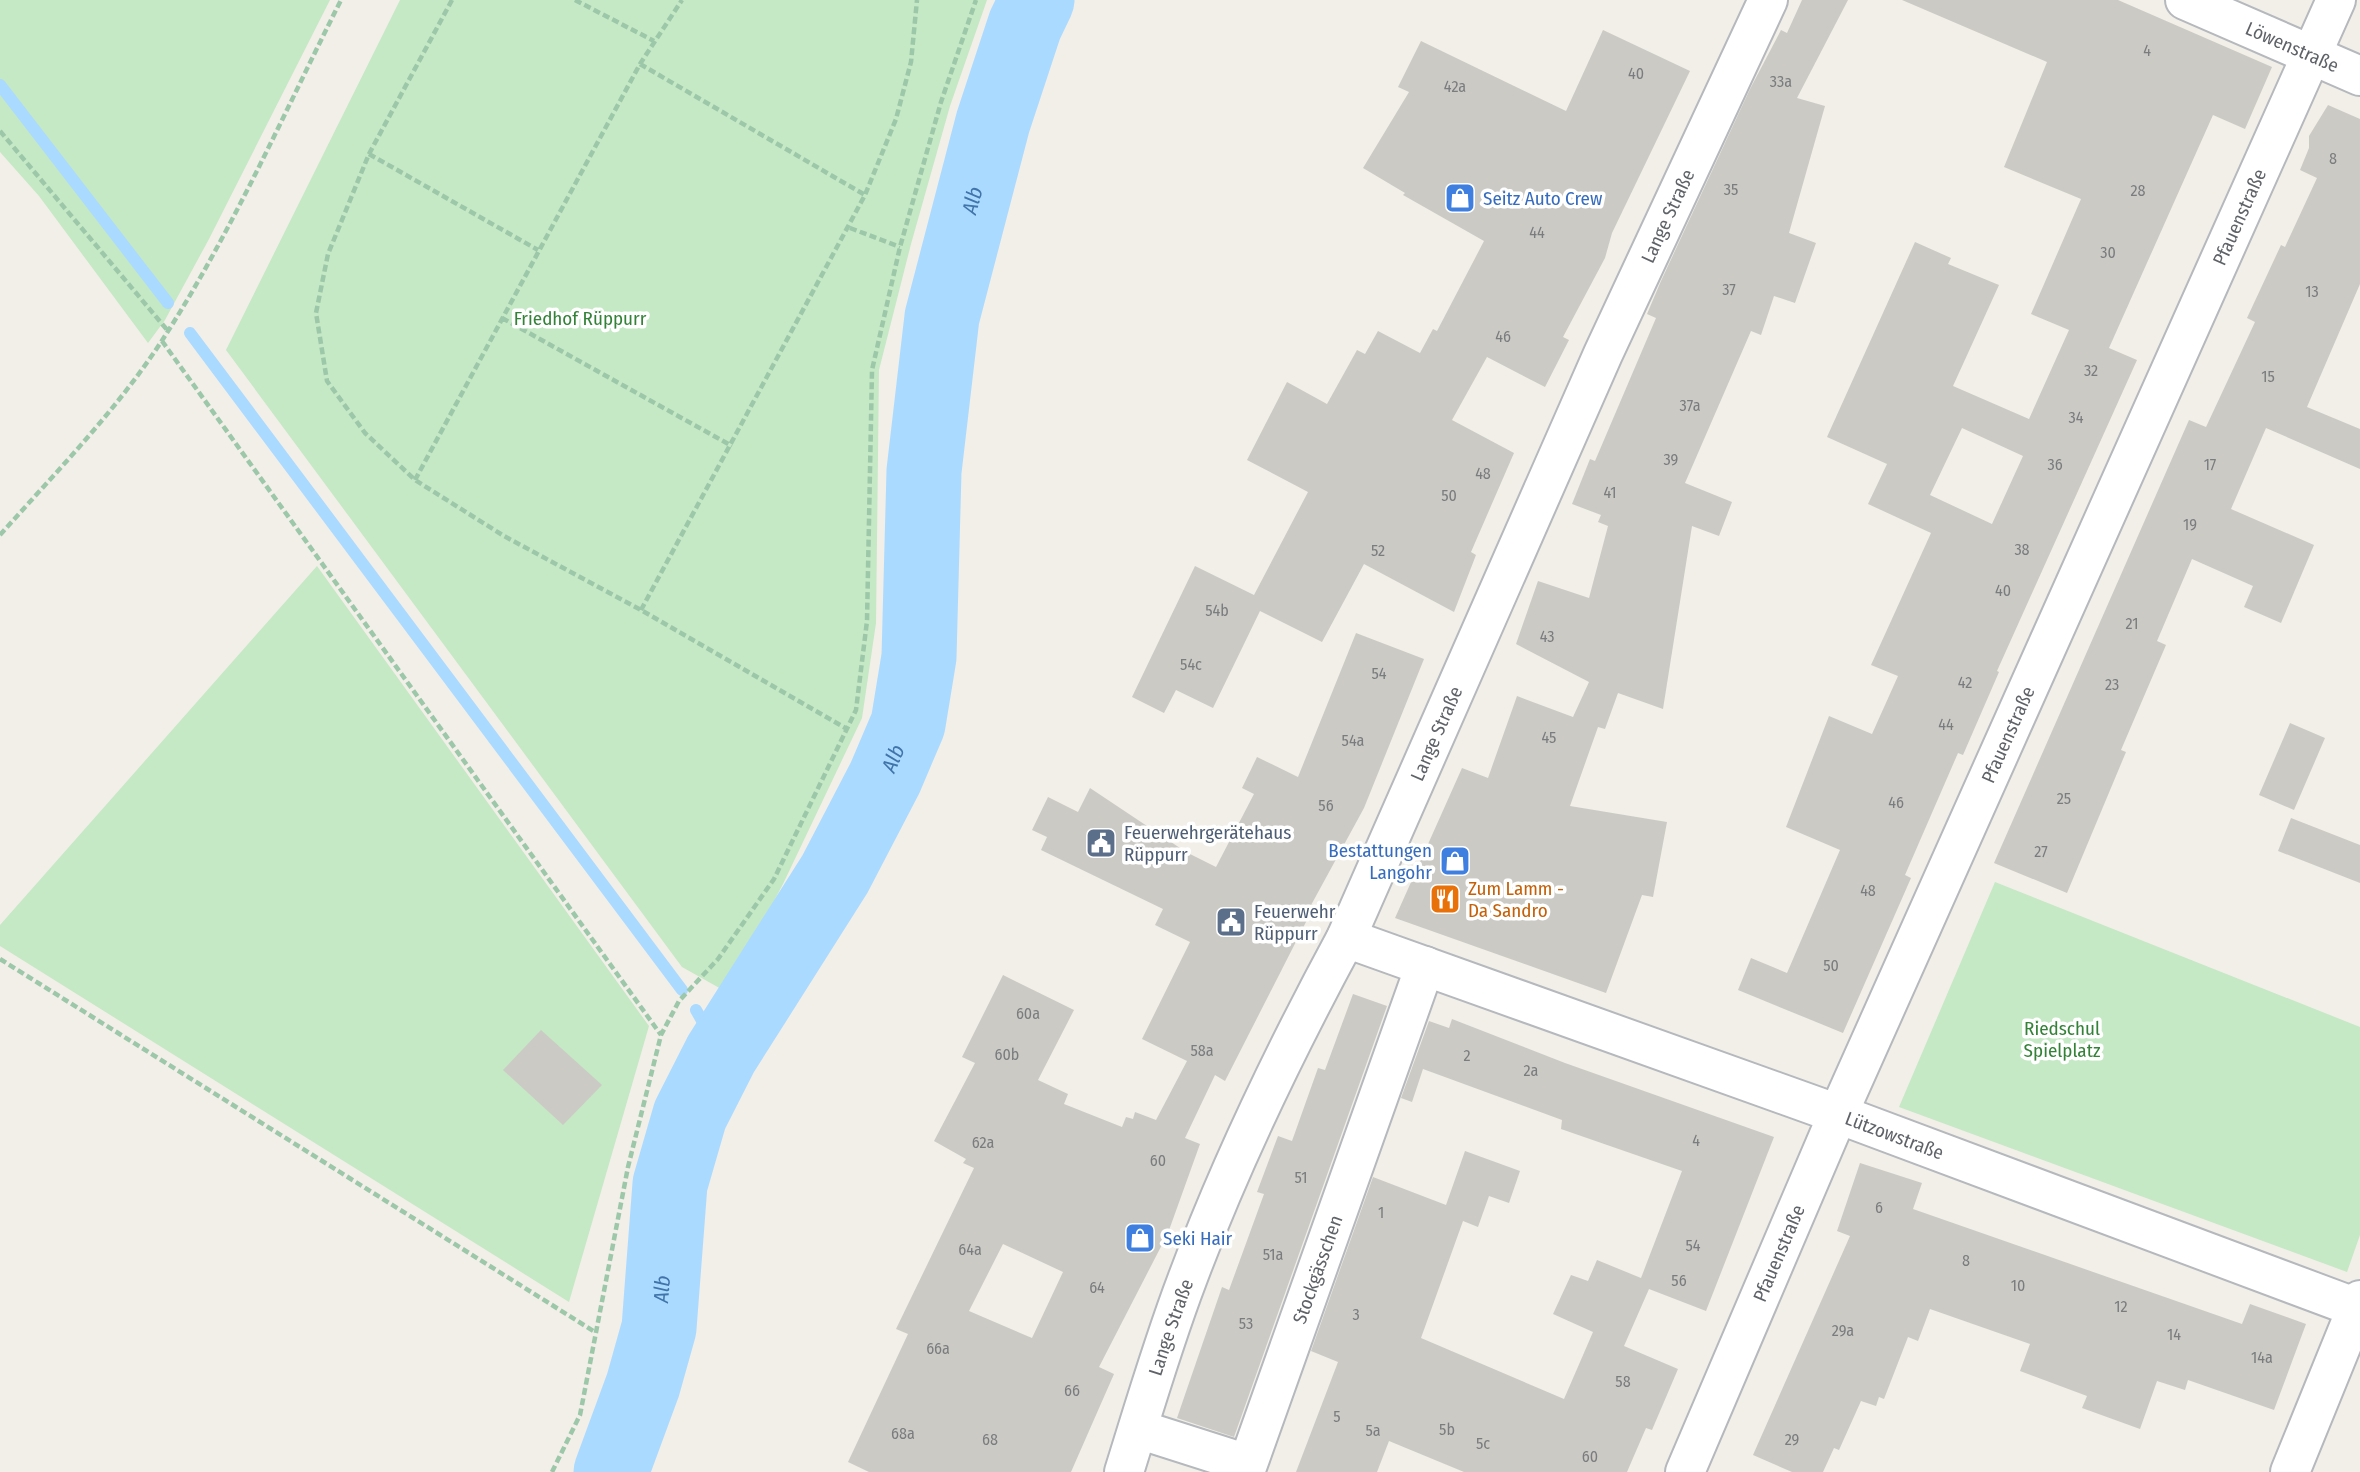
<svg xmlns="http://www.w3.org/2000/svg" width="2360" height="1472" viewBox="0 0 2360 1472" font-family="'Fira Sans Condensed',sans-serif">
  <rect width="100%" height="100%" fill="#f1efe8"/>
  <!-- green -->
  <path fill="#c5e8c5" d="M0,0H330L209,239L165,320L148,343L39,196L0,152Z
    M400,0H987L950,106L911,244L879,370L876,623L862,718L783,884L736,973L723,990L682,967L226,350Z
    M317,566L649,1026L569,1302L0,946V925Z
    M1995,882L2360,1027V1235L2347,1272L1899,1107Z"/>
  <g fill="none" stroke-linecap="round" stroke-linejoin="round">
    <!-- stream -->
    <path stroke="#aadaff" stroke-width="12" d="M0,85L168,303
      M190,333L682,990
      M696,1010L721,1054"/>
    <!-- river -->
    <path stroke="#aadaff" stroke-width="75" id="s1" d="M611,1472L643,1385L659,1328L670,1184L690,1115L721,1054L835,874L885,778L908,724L919,657L924,471L942,317L993,122L1025,25L1037,0"/>
  </g>
  <!-- building -->
  <path fill="#cccac5" fill-rule="evenodd" d="M1802,0H1848L1797,98L1825,106L1789,233L1816,243L1795,303L1774,296L1761,335L1751,331L1685,483L1732,502L1719,536L1692,526L1663,709L1618,693L1605,729L1598,727L1570,806L1667,822L1653,897L1642,895L1606,993L1395,918L1462,768L1488,778L1517,696L1573,717L1589,682L1516,644L1538,581L1589,598L1608,526L1598,522L1601,515L1572,504L1590,459L1595,461L1656,318L1647,314L1661,281L1750,89L1781,30L1787,33Z
    M1902,0H2118L2272,67L2245,129L2213,115L2109,348L2137,360L1997,671L1999,672L1963,755L1958,753L1905,875L1911,878L1843,1033L1738,990L1751,958L1787,973L1840,850L1786,827L1829,716L1872,734L1898,676L1871,665L1931,533L1868,504L1887,464L1827,437L1915,242L1951,258L1948,264L1999,285L1953,386L2029,419L2069,330L2031,314L2081,199L2004,167L2047,62ZM1962,428L2023,456L1992,524L1930,495Z
    M1603,30L1690,71L1612,233L1605,258L1563,337L1569,340L1545,387L1487,357L1452,420L1514,453L1471,552L1476,555L1454,612L1364,564L1322,642L1260,611L1213,708L1176,690L1164,713L1132,697L1195,566L1254,595L1308,492L1247,460L1287,382L1327,404L1357,350L1365,354L1378,331L1420,353L1433,329L1437,331L1484,241L1403,195L1405,193L1363,168L1409,92L1398,87L1421,41L1566,111Z
    M2328,105L2360,119V284L2307,407L2360,429V469L2266,428L2231,509L2314,545L2281,623L2244,607L2253,586L2192,559L2157,641L2166,645L2121,750L2126,752L2067,893L1994,863L2189,420L2206,427L2255,322L2247,318L2281,245L2285,247L2317,178L2300,170L2309,148V136Z
    M1356,633L1424,659L1364,808L1304,918L1307,920L1225,1081L1215,1075L1185,1138L1200,1144L1168,1233L1099,1367L1114,1374L1071,1472H869L848,1462L908,1334L896,1329L974,1168L963,1163L966,1159L934,1141L975,1063L962,1057L1003,975L1074,1010L1038,1080L1068,1094L1064,1104L1122,1127L1126,1117L1133,1119L1135,1112L1156,1120L1187,1061L1142,1039L1190,942L1155,925L1163,909L1041,850L1047,837L1032,830L1048,797L1078,812L1090,788L1186,852L1216,867L1254,794L1242,788L1257,757L1298,777ZM1003,1244L1063,1272L1032,1338L969,1311Z
    M2290,723L2325,738L2294,810L2259,795Z
    M2291,818L2360,845V883L2278,851Z
    M1353,994L1387,1006L1234,1437L1177,1418L1222,1287L1229,1290L1264,1194L1257,1192L1278,1136L1292,1141L1318,1068L1325,1070Z
    M1452,1019L1565,1063L1774,1137L1706,1311L1649,1289L1624,1346L1678,1369L1652,1430L1646,1428L1627,1472H1464L1389,1441L1377,1472H1296L1338,1362L1311,1351L1373,1177L1446,1205L1465,1151L1520,1171L1509,1203L1489,1196L1478,1227L1463,1221L1421,1338L1564,1399L1593,1332L1553,1314L1571,1275L1588,1281L1597,1260L1641,1278L1682,1171L1561,1129L1562,1120L1423,1069L1412,1102L1401,1098L1429,1021L1449,1028Z
    M541,1030L602,1085L563,1125L503,1070Z
    M1860,1163L1922,1183L1913,1209L2242,1324L2250,1304L2306,1324L2274,1410L2188,1380L2185,1390L2157,1381L2140,1429L2082,1408L2087,1396L2020,1371L2030,1344L1930,1309L1918,1341L1908,1337L1884,1399L1879,1397L1876,1406L1861,1401L1839,1450L1834,1448L1823,1472H1792L1753,1455L1850,1236L1837,1231Z"/>
  <g fill="none" stroke-linecap="round" stroke-linejoin="round">
    <!-- street casing -->
    <g stroke="#b5b8bc" stroke-width="42">
      <g id="street">
        <path id="s2" d="M2185,0L2360,76"/>
        <path id="s3" d="M1346,938L1838,1114L2357,1308"/>
        <path id="s4" d="M1138,1429L1248,1464L1425,966"/>
        <path id="s5" d="M1124,1472C1144,1408 1163,1343 1187,1280C1231,1162 1286,1049 1346,938L1603,354L1768,0"/>
        <path id="s6" d="M1685,1472L1838,1114L2336,0"/>
        <path d="M2290,1472L2360,1300"/>
      </g>
    </g>
    <!-- path -->
    <path stroke="#9cc7a9" stroke-width="4.5" stroke-dasharray="7 3.5" stroke-linecap="butt" d="M452,0L369,154L328,254L316,313L327,381L365,433L415,480L504,536L641,610L847,729
      M575,0L654,41
      M640,64L865,195
      M0,131L168,331
      M369,154L538,250
      M850,228L900,247
      M502,318L732,446
      M162,341L661,1035
      M415,480L640,64L682,0
      M0,535C56,472 117,410 163,339C232,232 284,113 341,0
      M641,610L865,195L896,119L911,62L917,0
      M0,959L595,1332
      M552,1472L580,1415L628,1167L661,1035L679,1001L718,959L774,879L856,710L867,621L872,370L900,247L941,102L976,0"/>
    <!-- street -->
    <use href="#street" stroke="#fff" stroke-width="38"/>
  </g>
  <!-- icons -->
  <defs>
    <g id="shop-square" transform="scale(1.575)"><rect x="-9" y="-9" width="18" height="18" rx="4" fill="#3f7fe0" stroke="#fff"/><path d="M-5-2.5h2.3a2.7 3.5 0 0 1 5.4 0H5L5.5 6h-11ZM-1.5-2.5h3a1.5 2.3 0 0 0-3 0Z" fill="#fff"/></g>
    <g id="civic-square" transform="scale(1.575)"><rect x="-9" y="-9" width="18" height="18" rx="4" fill="#5c6f8a" stroke="#fff"/><path d="M-.6-6.5H3V-4.5H.6V-3L4-1V1h2V6H-6V1h2V-1L-.6-3ZM-1.2 2.5V6h2.4V2.5Z" fill="#fff"/></g>
    <g id="restaurant-square" transform="scale(1.575)"><rect x="-9" y="-9" width="18" height="18" rx="4" fill="#e8710a" stroke="#fff"/><path d="M-5-6h1v4h1v-4h1v4h1v-4h1v5L-1.5 .5V6h-2V.5L-5-1ZM5-6V6H3V1.5H1.5Q1.5-4 5-6Z" fill="#fff"/></g>
  </defs>
  <g fill-rule="evenodd">
    <use href="#shop-square" x="1460" y="198"/>
    <use href="#civic-square" x="1101" y="843"/>
    <use href="#shop-square" x="1455" y="861"/>
    <use href="#restaurant-square" x="1445" y="899"/>
    <use href="#civic-square" x="1231" y="922"/>
    <use href="#shop-square" x="1140" y="1238"/>
  </g>
  <g text-anchor="middle" dominant-baseline="central" stroke-width="7" stroke-linejoin="round" paint-order="stroke">
    <!-- number labels -->
    <g font-size="16" fill="#7a7d7f">
      <text x="2147" y="50">4</text>
      <text x="1636" y="73">40</text>
      <text x="1781" y="81">33a</text>
      <text x="1455" y="86">42a</text>
      <text x="2333" y="158">8</text>
      <text x="1731" y="189">35</text>
      <text x="2138" y="190">28</text>
      <text x="1537" y="232">44</text>
      <text x="2108" y="252">30</text>
      <text x="1729" y="289">37</text>
      <text x="2312" y="291">13</text>
      <text x="1503" y="336">46</text>
      <text x="2091" y="370">32</text>
      <text x="2268" y="376">15</text>
      <text x="1690" y="405">37a</text>
      <text x="2076" y="417">34</text>
      <text x="1671" y="459">39</text>
      <text x="2055" y="464">36</text>
      <text x="2210" y="464">17</text>
      <text x="1483" y="473">48</text>
      <text x="1610" y="492">41</text>
      <text x="1449" y="495">50</text>
      <text x="2190" y="524">19</text>
      <text x="2022" y="549">38</text>
      <text x="1378" y="550">52</text>
      <text x="2003" y="590">40</text>
      <text x="1217" y="610">54b</text>
      <text x="2132" y="623">21</text>
      <text x="1547" y="636">43</text>
      <text x="1191" y="664">54c</text>
      <text x="1379" y="673">54</text>
      <text x="1965" y="682">42</text>
      <text x="2112" y="684">23</text>
      <text x="1946" y="724">44</text>
      <text x="1549" y="737">45</text>
      <text x="1353" y="740">54a</text>
      <text x="2064" y="798">25</text>
      <text x="1896" y="802">46</text>
      <text x="1326" y="805">56</text>
      <text x="2041" y="851">27</text>
      <text x="1868" y="890">48</text>
      <text x="1831" y="965">50</text>
      <text x="1028" y="1013">60a</text>
      <text x="1202" y="1050">58a</text>
      <text x="1007" y="1054">60b</text>
      <text x="1467" y="1055">2</text>
      <text x="1531" y="1070">2a</text>
      <text x="1696" y="1140">4</text>
      <text x="983" y="1142">62a</text>
      <text x="1158" y="1160">60</text>
      <text x="1301" y="1177">51</text>
      <text x="1879" y="1207">6</text>
      <text x="1381" y="1212">1</text>
      <text x="1693" y="1245">54</text>
      <text x="970" y="1249">64a</text>
      <text x="1273" y="1254">51a</text>
      <text x="1966" y="1260">8</text>
      <text x="1679" y="1280">56</text>
      <text x="2018" y="1285">10</text>
      <text x="1097" y="1287">64</text>
      <text x="2121" y="1306">12</text>
      <text x="1356" y="1314">3</text>
      <text x="1246" y="1323">53</text>
      <text x="1843" y="1330">29a</text>
      <text x="2174" y="1334">14</text>
      <text x="938" y="1348">66a</text>
      <text x="2262" y="1357">14a</text>
      <text x="1623" y="1381">58</text>
      <text x="1072" y="1390">66</text>
      <text x="1337" y="1416">5</text>
      <text x="1447" y="1429">5b</text>
      <text x="1373" y="1430">5a</text>
      <text x="903" y="1433">68a</text>
      <text x="990" y="1439">68</text>
      <text x="1792" y="1439">29</text>
      <text x="1483" y="1443">5c</text>
      <text x="1590" y="1456">60</text>
    </g>
    <!-- street labels -->
    <g font-size="19" fill="#5f6368" stroke="#fff">
      <text stroke="none"><textPath href="#s2" startOffset="117">Löwenstraße</textPath></text>
      <text stroke="none"><textPath href="#s5" startOffset="1370">Lange Straße</textPath></text>
      <text stroke="none"><textPath href="#s6" startOffset="1372">Pfauenstraße</textPath></text>
      <text stroke="none"><textPath href="#s5" startOffset="803">Lange Straße</textPath></text>
      <text stroke="none"><textPath href="#s6" startOffset="805">Pfauenstraße</textPath></text>
      <text stroke="none"><textPath href="#s3" startOffset="583">Lützowstraße</textPath></text>
      <text stroke="none"><textPath href="#s6" startOffset="238">Pfauenstraße</textPath></text>
      <text stroke="none"><textPath href="#s4" startOffset="322">Stockgässchen</textPath></text>
      <text stroke="none"><textPath href="#s5" startOffset="152">Lange Straße</textPath></text>
    </g>
    <!-- shop labels -->
    <g font-size="19" fill="#366cbe" stroke="#fff" text-anchor="start">
      <text x="1483" y="198">Seitz Auto Crew</text>
      <text x="1432" y="850" text-anchor="end">Bestattungen<tspan x="1432" dy="22">Langohr</tspan></text>
      <text x="1163" y="1238">Seki Hair</text>
    </g>
    <!-- park labels -->
    <g font-size="19" fill="#348238" stroke="#fff">
      <text x="580" y="318">Friedhof Rüppurr</text>
      <text x="2062" y="1028">Riedschul<tspan x="2062" dy="22">Spielplatz</tspan></text>
    </g>
    <!-- service labels -->
    <g font-size="19" fill="#4e5e75" stroke="#fff" text-anchor="start">
      <text x="1124" y="832">Feuerwehrgerätehaus<tspan x="1124" dy="22">Rüppurr</tspan></text>
      <text x="1254" y="911">Feuerwehr<tspan x="1254" dy="22">Rüppurr</tspan></text>
    </g>
    <!-- food labels -->
    <g font-size="19" fill="#c56008" stroke="#fff" text-anchor="start">
      <text x="1468" y="888">Zum Lamm -<tspan x="1468" dy="22">Da Sandro</tspan></text>
    </g>
    <!-- water labels -->
    <g font-size="21" font-style="italic" fill="#4174aa" stroke="#fff">
      <text stroke="none"><textPath href="#s1" startOffset="1346">Alb</textPath></text>
      <text stroke="none"><textPath href="#s1" startOffset="779">Alb</textPath></text>
      <text stroke="none"><textPath href="#s1" startOffset="191">Alb</textPath></text>
    </g>
  </g>
</svg>
